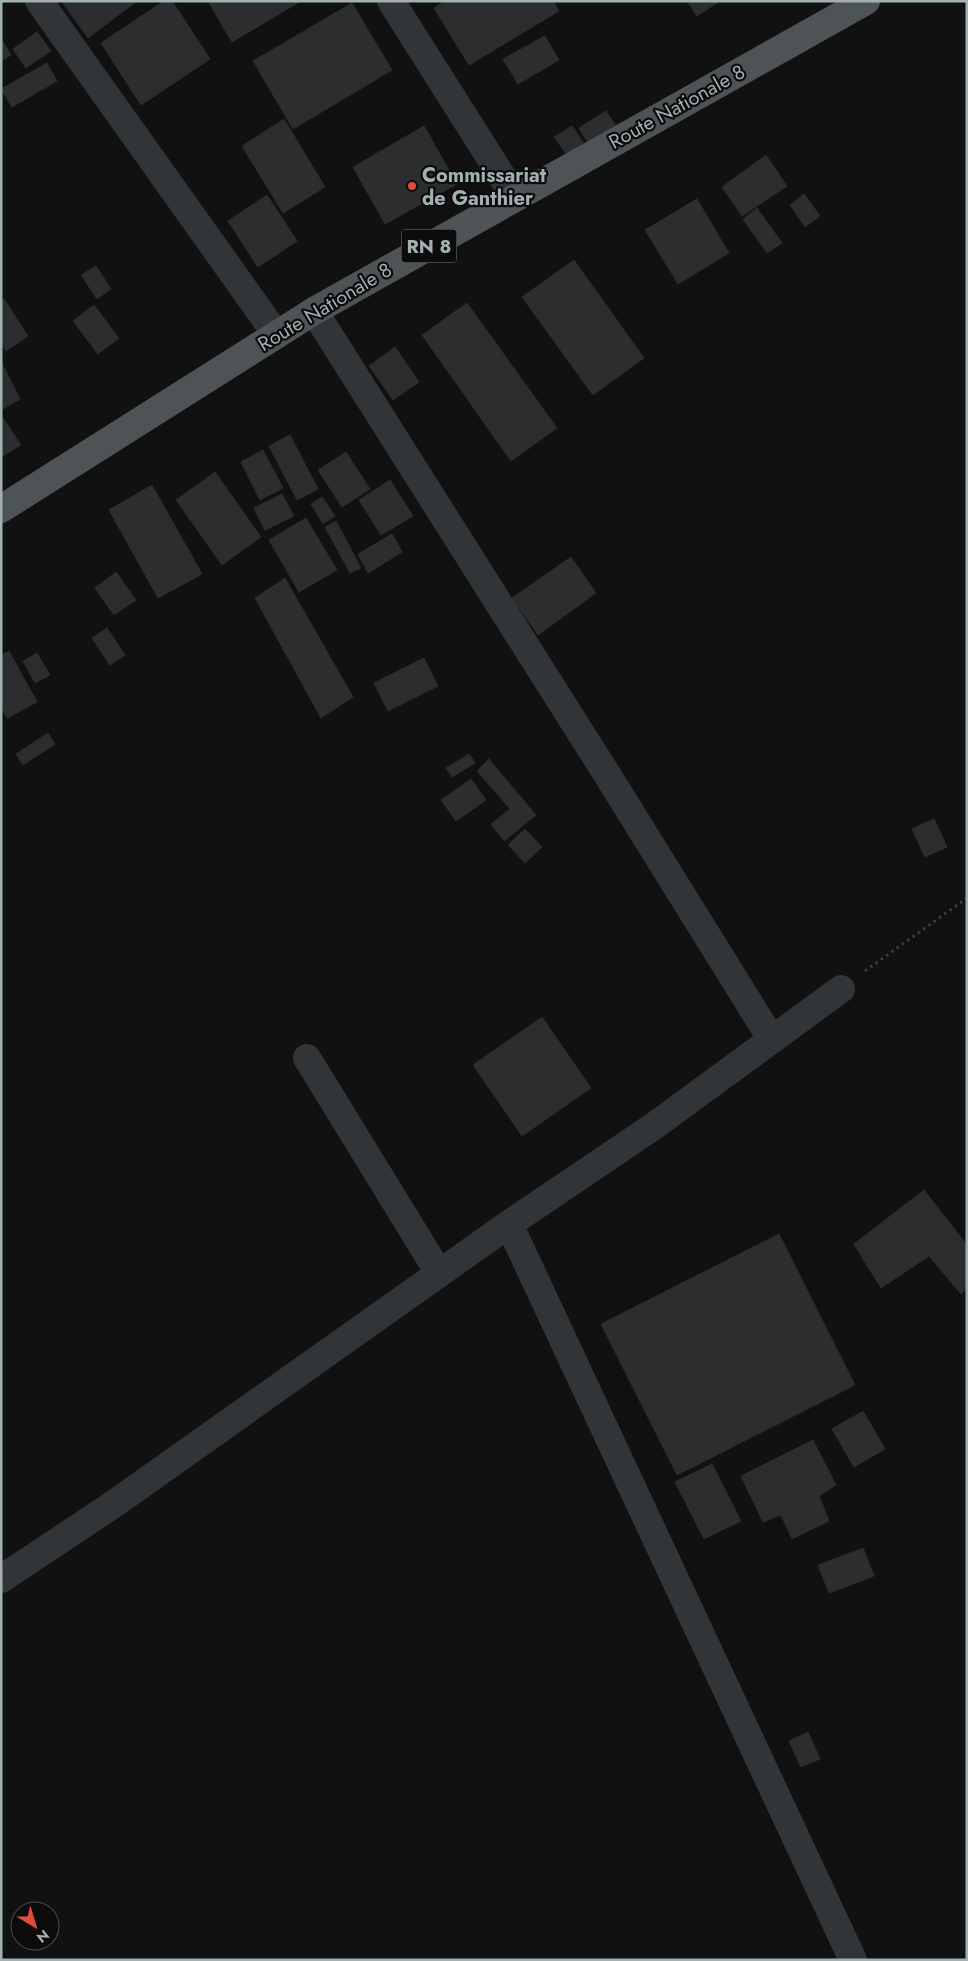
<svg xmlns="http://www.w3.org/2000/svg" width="968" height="1961" viewBox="0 0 968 1961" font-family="Jost,sans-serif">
  <rect width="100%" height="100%" fill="#111112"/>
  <!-- building -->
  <path fill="#2c2d2e" stroke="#2b2c2e" d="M66,1H137L88,38L63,3Z
    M164,1H172L210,59L141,105L101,43Z
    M208,1H301L232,42Z
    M445,1H553L559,11L469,65L434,8Z
    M687,1H720L697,16Z
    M352,3L392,70L293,129L253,61Z
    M37,32L51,51L26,68L13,49Z
    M545,36L559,60L518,84L503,59Z
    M1,38L11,55L1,61Z
    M47,63L57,81L12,107L1,89Z
    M606,111L618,129L590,146L579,128Z
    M284,119L325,187L283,213L242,146Z
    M424,126L457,184L385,224L353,167Z
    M572,126L584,144L567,155L554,137Z
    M766,155L787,186L742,216L722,187Z
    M804,194L820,216L805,227L790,205Z
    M267,195L297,241L258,267L228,221Z
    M697,199L729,253L678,284L645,230Z
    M757,208L782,243L767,253L743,219Z
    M574,260L644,358L593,395L522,297Z
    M96,266L111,289L97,299L81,275Z
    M4,299L28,336L6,351L1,344V301Z
    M467,303L557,428L511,461L422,335Z
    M94,305L119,338L98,354L73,321Z
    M395,347L419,382L393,400L369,366Z
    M1,361L20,399L1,410Z
    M1,415L21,445L1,457Z
    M290,435L318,489L297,500L269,446Z
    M263,450L283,488L260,500L241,462Z
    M346,452L370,489L342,507L318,470Z
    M215,472L261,537L222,565L176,500Z
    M390,480L413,516L381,535L359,500Z
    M152,485L202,574L158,598L109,510Z
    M282,494L294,516L265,530L254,508Z
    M322,497L335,516L323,524L311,504Z
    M306,518L337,570L299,592L269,540Z
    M336,521L361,568L350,573L325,527Z
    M392,534L402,552L368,573L358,554Z
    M571,557L596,593L538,635L512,598Z
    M116,572L136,600L114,615L95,588Z
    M285,578L353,697L321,718L255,598Z
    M107,628L125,655L110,665L92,638Z
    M9,651L37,702L7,718L1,708V655Z
    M37,653L50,675L35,683L23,661Z
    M424,658L438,686L388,711L374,683Z
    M48,733L55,744L23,765L16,754Z
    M469,754L475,763L452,777L446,768Z
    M489,759L536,815L504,841L491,824L510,809L477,771Z
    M471,779L486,800L456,821L441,800Z
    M934,819L947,847L925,857L912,829Z
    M525,829L542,847L525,863L508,845Z
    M542,1017L591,1088L522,1136L473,1065Z
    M924,1190L967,1245V1289L961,1294L929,1256L881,1288L854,1244Z
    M779,1234L855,1385L677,1475L601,1324Z
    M863,1411L885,1449L854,1467L832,1429Z
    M813,1440L836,1485L819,1496L829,1521L792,1539L781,1515L763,1522L741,1476Z
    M712,1464L741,1521L704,1539L675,1482Z
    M863,1548L874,1576L829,1593L818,1565Z
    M808,1732L820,1759L801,1767L789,1741Z"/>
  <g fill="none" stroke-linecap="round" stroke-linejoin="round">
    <!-- path -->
    <path stroke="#383d3d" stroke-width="3" stroke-dasharray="2.5 4" stroke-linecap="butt" d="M865,971L967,898"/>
    <!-- minor -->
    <path stroke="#323537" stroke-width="28" d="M39,1L276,334
      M391,1L515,197
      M314,311L608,776L772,1040
      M307,1058L439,1273
      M509,1224L853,1960
      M1,1579L111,1506L509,1224L654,1126L841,989"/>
    <!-- major -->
    <path stroke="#4e5455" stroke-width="28" d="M1,509L314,311L866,1"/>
  </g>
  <!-- markers -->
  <circle fill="#e04b3a" stroke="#0c0c0d" stroke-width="2" cx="412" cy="186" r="5"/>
  <g text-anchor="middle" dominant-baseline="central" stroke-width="4.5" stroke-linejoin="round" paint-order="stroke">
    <!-- shield labels -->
    <rect fill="#0c0c0d" stroke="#767f80" stroke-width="1" x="401.5" y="229.5" width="55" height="33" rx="4"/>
    <g font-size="19" font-weight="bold" fill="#a3b0b1">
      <text x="429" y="246">RN 8</text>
    </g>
    <!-- street labels -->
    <g font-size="20" fill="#a3b0b1" stroke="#0c0c0d">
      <text transform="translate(677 107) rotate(-29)">Route Nationale 8</text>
      <text transform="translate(325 307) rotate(-31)">Route Nationale 8</text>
    </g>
    <!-- poi labels -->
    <g font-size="20" font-weight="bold" fill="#a3b0b1" stroke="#0c0c0d" text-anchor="start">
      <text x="422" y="175">Commissariat<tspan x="422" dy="23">de Ganthier</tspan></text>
    </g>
  </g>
  <!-- border -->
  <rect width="968" height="1961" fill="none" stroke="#a3b0b1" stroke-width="5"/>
  <!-- north arrow -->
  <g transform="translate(35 1926) rotate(142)"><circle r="24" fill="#0c0c0d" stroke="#484e4f"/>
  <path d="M0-4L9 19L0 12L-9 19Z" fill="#e04b3a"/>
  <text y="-8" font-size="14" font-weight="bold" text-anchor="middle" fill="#a3b0b1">N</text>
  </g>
</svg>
